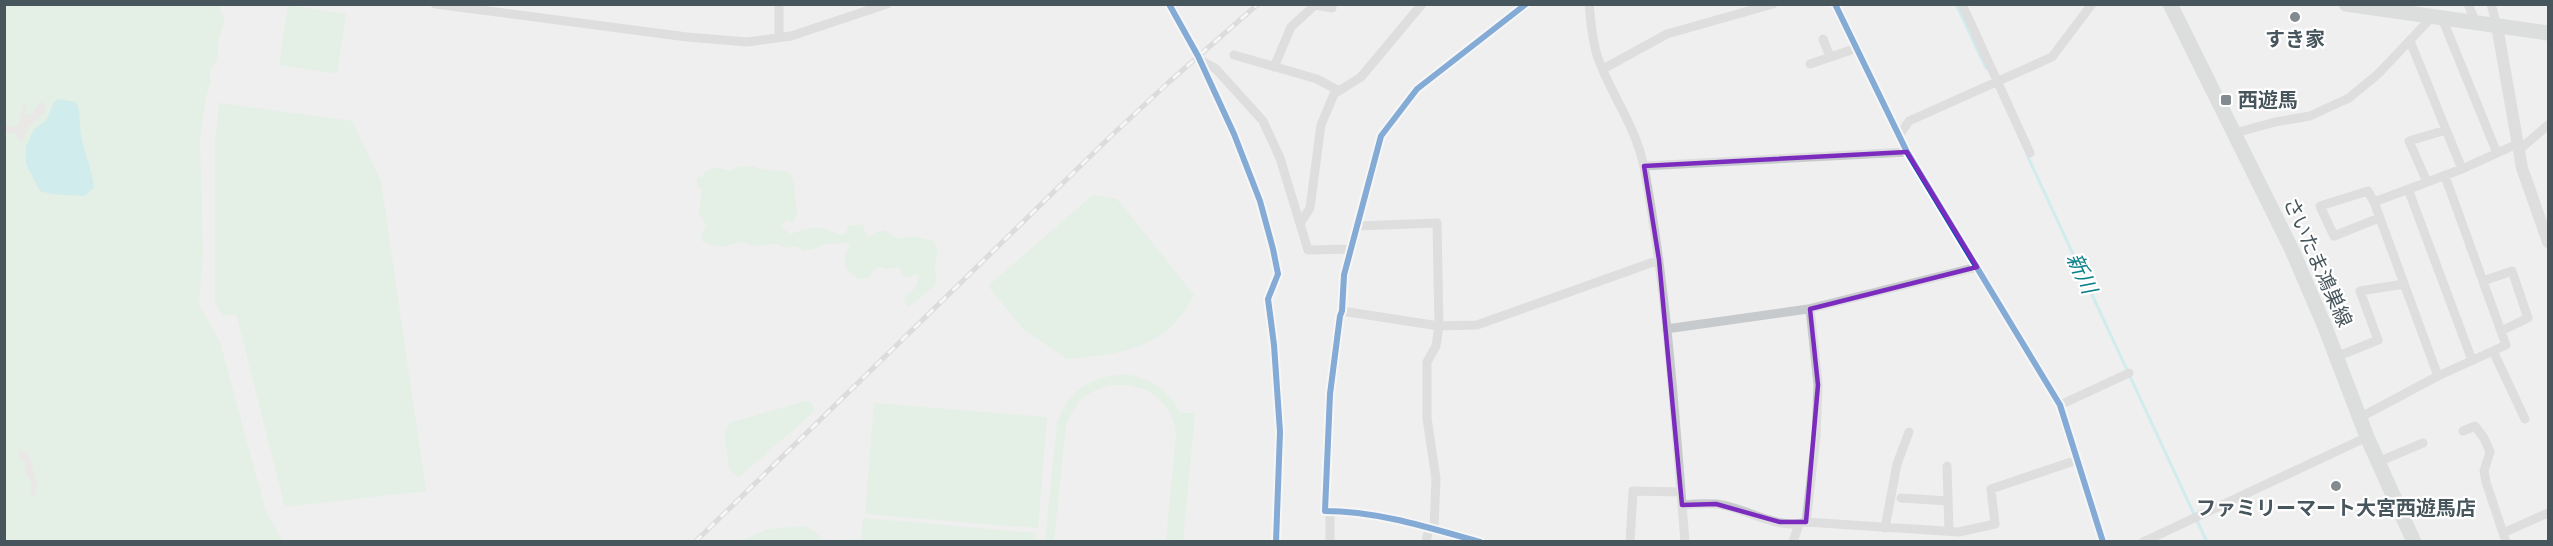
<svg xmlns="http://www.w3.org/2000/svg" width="2553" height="546" viewBox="0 0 2553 546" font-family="'Public Sans','Noto Sans JP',sans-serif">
  <rect width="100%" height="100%" fill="#f0efef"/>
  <!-- green -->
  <path fill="#d4efda" d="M4,5H222L220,11L225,18L218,43L217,61L210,70L209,78L211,81L206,98L200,138L203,255L199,304L220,342L266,512L283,541H5Z
    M288,5L346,14L337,74L279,65Z
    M219,103L352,121L381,181L426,491L285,507L236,314L222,316L215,302V141Z
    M753,166L760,169L788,172L792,176L795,190L797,216L792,222L786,220L781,227L791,234C811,226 821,225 840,235L846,234L848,226L863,224L866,235L870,237L876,232L884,230L898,239L913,236L933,241C943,256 933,257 935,270C936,276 937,278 935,285L909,307L904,303L905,297L916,287L919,277L918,274L906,278L901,275L900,267L887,269L880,267L874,269L869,278L858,279L845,267V254L850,246L846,243L823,244L817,248L803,251L796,246L785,248L778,244L753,246L742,242L722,247L703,242L701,238L706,225L699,213L702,189L697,186V178L703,176L706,171L716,167L730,171L737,167Z
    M1093,195L1117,199L1194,295C1167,349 1122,354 1067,359L1023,329L988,286Z
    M1121,374C1147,376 1168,388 1180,413H1195L1183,541H1166L1176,435L1174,423L1169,411L1160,400L1147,390L1128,385H1112L1096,390L1082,398L1072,412L1066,425L1054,541H1045L1057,423C1069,390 1087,379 1121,374Z
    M806,401L811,402L815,410L809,416L739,477C725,468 729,466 727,452C725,440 723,435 729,423Z
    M874,403L1047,417L1038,528L865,514Z
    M863,518L1036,533L1035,541H861Z
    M806,526L819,535L821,541H741L768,529Z"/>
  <!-- sand -->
  <path fill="#e3e0db" d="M41,102L45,104L46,111L28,128L22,142L19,141L15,134L6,132V126L11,125L14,128L18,125L23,105H27L25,113L30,115Z
    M22,450C34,455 31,474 38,485L34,498L30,495L32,484L25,472L26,462L18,456L19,452Z"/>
  <!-- water -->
  <path fill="#a9e8ec" d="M58,99L75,102C81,110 79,117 80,126C81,147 92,167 94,188L84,196L52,194L40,191L26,164V147L34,129L46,121L54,102Z"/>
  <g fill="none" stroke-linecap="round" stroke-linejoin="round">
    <!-- stream -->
    <path stroke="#a9e8ec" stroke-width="3" d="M1956,4L1986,68
      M2027,155L2207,542"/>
    <!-- minor -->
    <path stroke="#c7cacc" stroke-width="9" d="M435,4L687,37L747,42L791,36L887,4
      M1589,4C1591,23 1592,41 1598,58C1612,97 1635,124 1644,167C1667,290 1675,417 1685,542
      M1835,4L1907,152L2060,405L2103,542
      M1962,4L2030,153
      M2468,4L2476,23
      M2491,4L2497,26
      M2442,18L2497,153
      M779,38V4
      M1823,39L1830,57
      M2410,41L2462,169
      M1234,55L1317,79L1339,91
      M1200,60L1216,69L1263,121L1280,158L1308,250L1351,249
      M1810,64L1857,48
      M1274,67L1291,27L1315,5L1332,8V4
      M1603,69L1667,34L1773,4
      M2235,133L2275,122L2310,116L2349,98L2378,74L2432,17
      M1899,136L1909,121L2052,57L2092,4
      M2519,150L2548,125
      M1644,166L1907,152
      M2427,182L2409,141L2446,130
      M2408,189L2472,360
      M2374,202L2462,169L2517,144
      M2379,218L2334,236L2320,206L2368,191L2374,202L2438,376
      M1301,222L1310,208L1321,125L1334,94L1361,77L1422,4
      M1358,226L1437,223L1439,326L1436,346L1427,362V418L1436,479L1434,529
      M2483,281L2512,271L2528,318L2501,331
      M1342,311L1439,326L1477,325L1659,260
      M1666,329L1808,309L1977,267
      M2493,351L2525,419
      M2336,357L2378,340L2360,291L2404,284
      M2060,405L2129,373
      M2359,418L2438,376L2506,345L2445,176
      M2463,431L2475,426L2484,438L2490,452L2484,471L2486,482L2506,542
      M2378,462L2423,443
      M1947,466L1949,531
      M1901,498L1948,501
      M1682,505C1693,504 1704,503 1715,504C1744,506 1776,531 1806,522L1816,436L1818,385L1810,309
      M1330,511V542
      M1806,522L1959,532L1995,524L1991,489L2077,460
      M1885,528L1897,464L1909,432
      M2503,533L2548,513
      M1426,542L1429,528
      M1480,542C1430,528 1377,511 1325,511L1330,394L1340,316L1342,311L1344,275L1381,136L1417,89L1526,4
      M1630,542L1633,491L1681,492
      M1793,542L1799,524
      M2143,542L2367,437"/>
    <!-- tertiary -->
    <path stroke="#c7cacc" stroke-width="12" d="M2497,26L2522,168L2548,242"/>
    <!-- primary -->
    <path stroke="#c4c9cb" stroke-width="15" d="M2170,4L2292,250L2325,327L2367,437L2414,542
      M2346,4L2548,33"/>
    <!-- rail casing -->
    <g stroke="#c3c5c6" stroke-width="5">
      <path id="rail" d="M695,542L1111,136L1169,82L1258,4"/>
    </g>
    <!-- rail -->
    <use href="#rail" stroke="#fff" stroke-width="3" stroke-dasharray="9" stroke-linecap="butt"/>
    <!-- cycleway casing -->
    <g stroke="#fff" stroke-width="10">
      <path id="cycleway" d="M1169,4L1198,56L1234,134L1260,201L1273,249L1278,274L1268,299L1274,345L1280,432L1276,542
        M1835,4L1907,152L2060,405L2103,542
        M1480,542C1430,528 1377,511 1325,511L1330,394L1340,316L1342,311L1344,275L1381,136L1417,89L1526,4"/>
    </g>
    <!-- cycleway -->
    <use href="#cycleway" stroke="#0057b8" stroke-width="6"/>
  </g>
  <!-- marked area -->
  <path d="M0 0H2553V546H0ZM1907,152L1977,267L1810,309L1818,385L1806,522H1780L1716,504L1682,505L1659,260L1644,166Z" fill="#f0efef" fill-opacity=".55" fill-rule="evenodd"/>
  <path fill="none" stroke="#7b2cbf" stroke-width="4.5" stroke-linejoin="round" d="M1907,152L1977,267L1810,309L1818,385L1806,522H1780L1716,504L1682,505L1659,260L1644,166Z"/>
  <!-- markers -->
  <g fill="#828b8f" stroke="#fff" stroke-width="2">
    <circle cx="2295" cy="17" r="6"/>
    <rect x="2220" y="94" width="12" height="12" rx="3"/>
    <circle cx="2336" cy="486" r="6"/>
  </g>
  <g text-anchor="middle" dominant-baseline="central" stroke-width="4.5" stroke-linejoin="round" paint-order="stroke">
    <!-- poi labels -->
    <g font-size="20" font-weight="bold" fill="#47555c" stroke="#fff">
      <text x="2295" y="39">すき家</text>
      <text x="2238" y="100" text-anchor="start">西遊馬</text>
      <text x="2336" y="508">ファミリーマート大宮西遊馬店</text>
    </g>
    <!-- street labels -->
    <g font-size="20" fill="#47555c" stroke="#fff">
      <text transform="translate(2318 262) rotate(66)">さいたま鴻巣線</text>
    </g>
    <!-- water labels -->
    <g font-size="21" font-style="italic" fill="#0e828b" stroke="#fff">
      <text transform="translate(2082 273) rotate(65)">新川</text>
    </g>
  </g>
  <!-- border -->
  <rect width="2553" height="546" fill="none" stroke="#47555c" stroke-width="12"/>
</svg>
